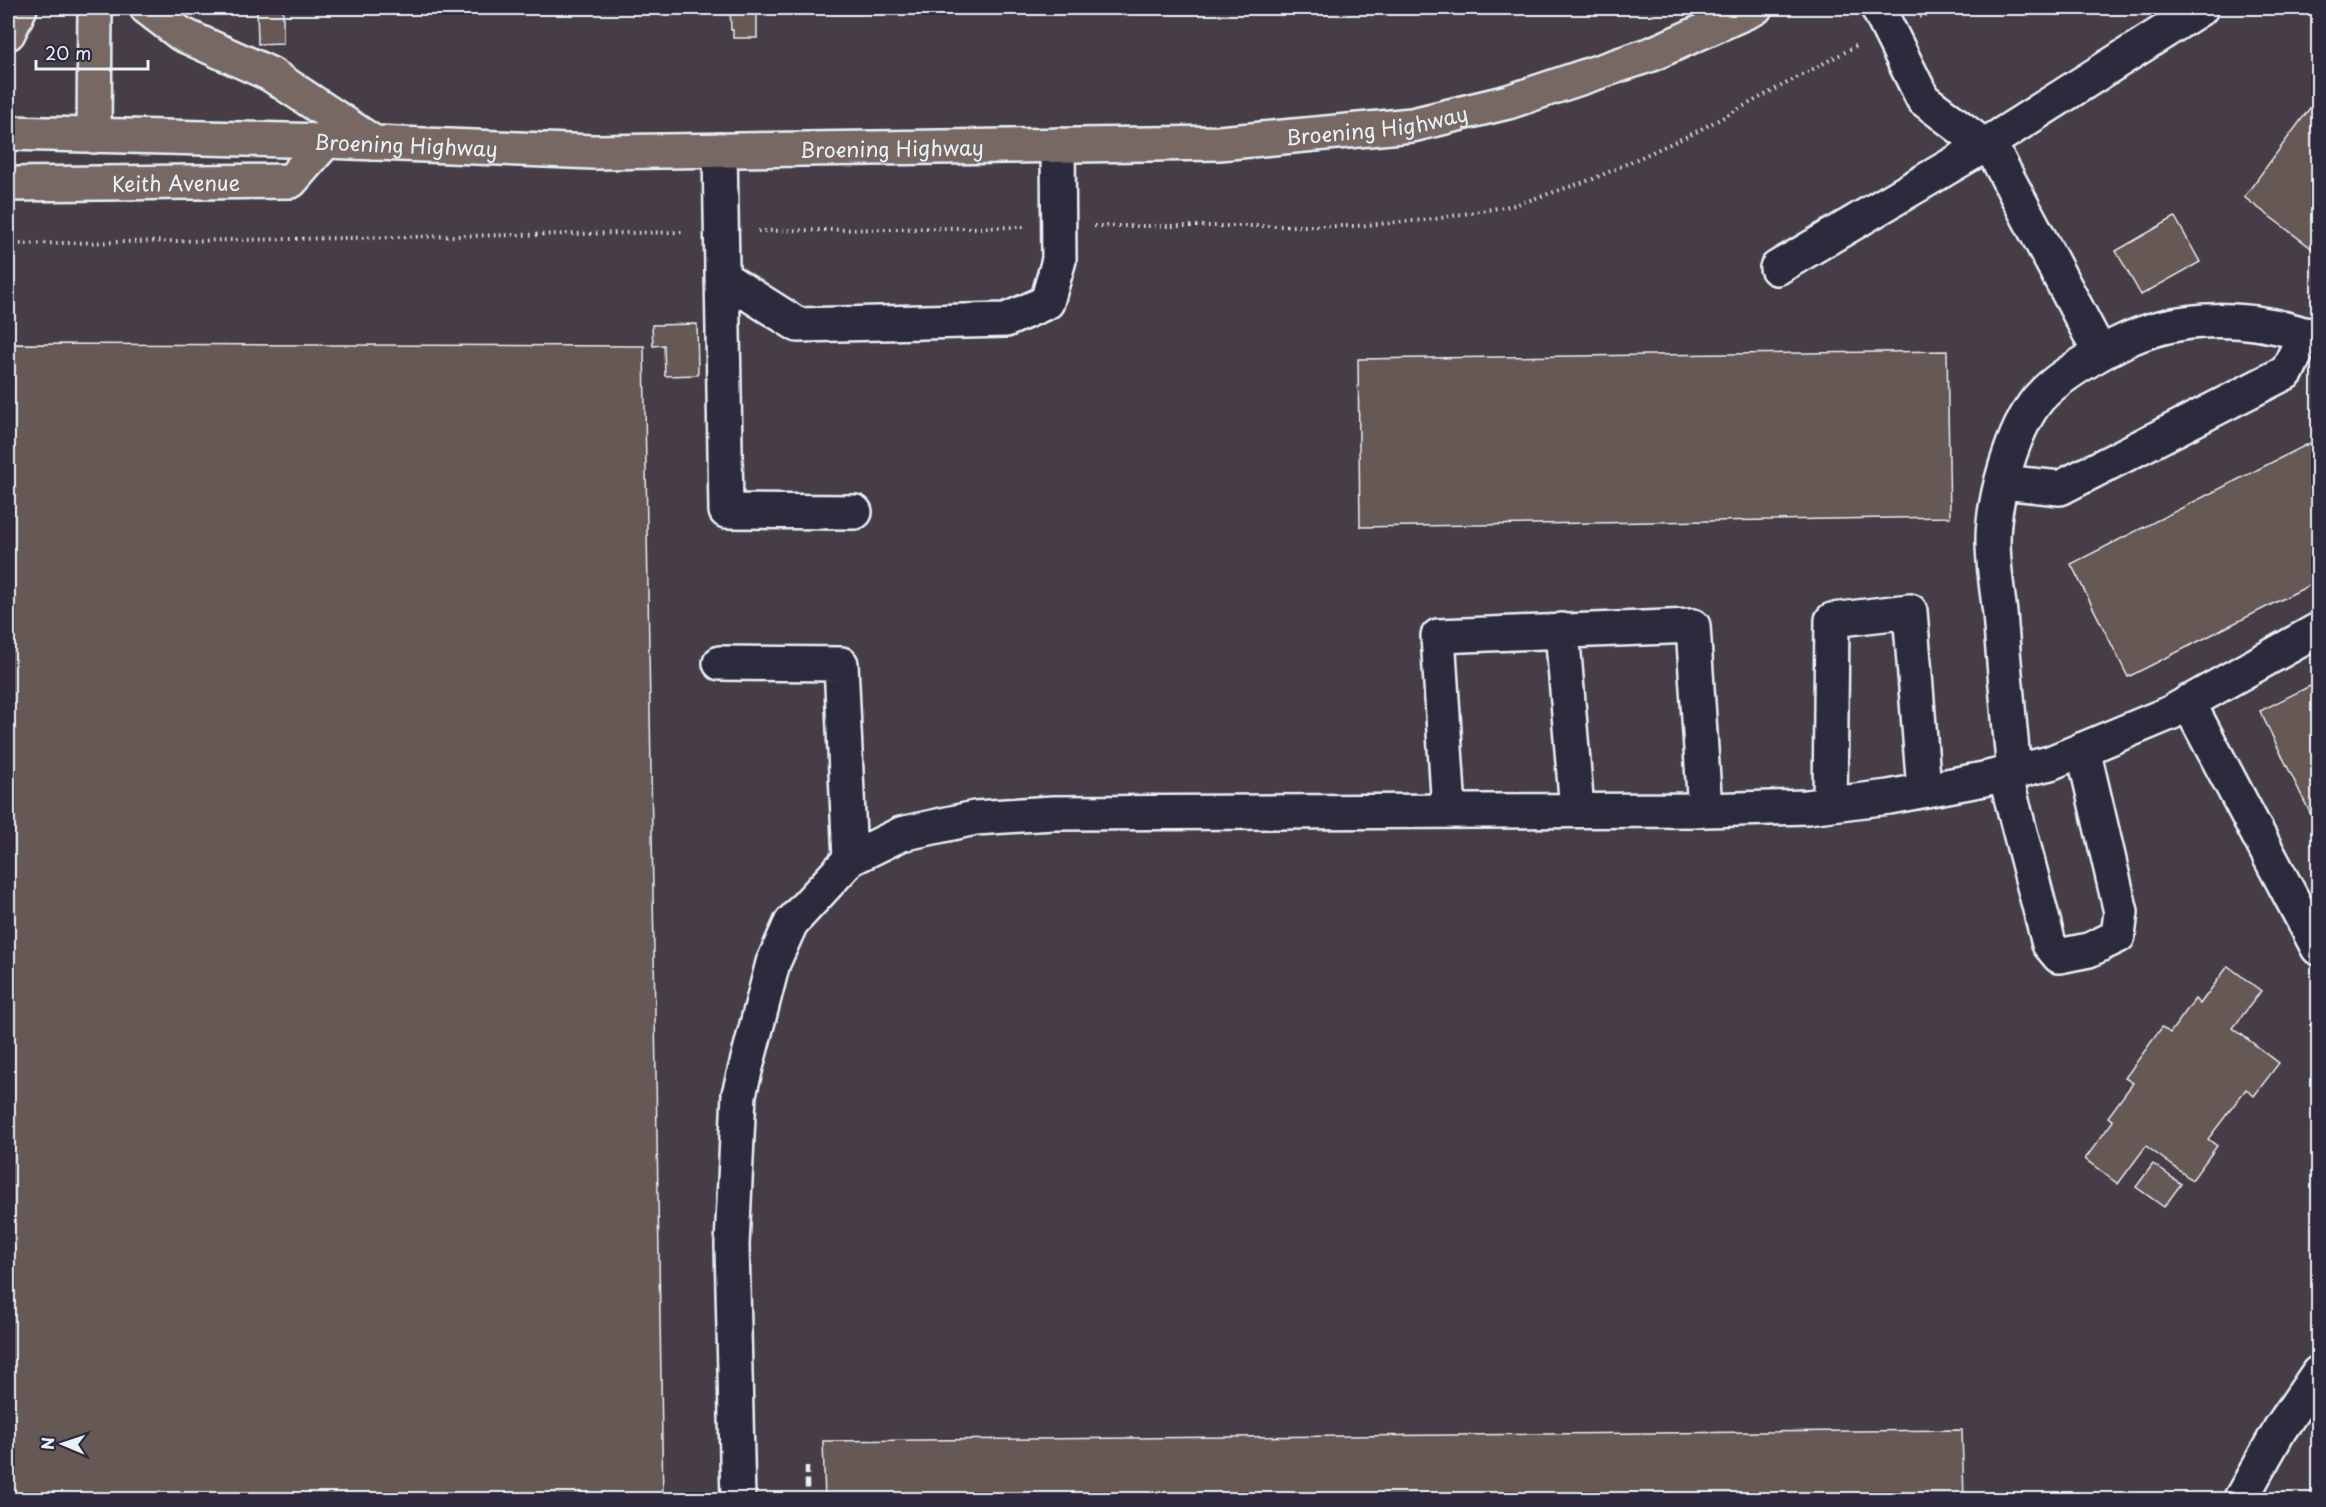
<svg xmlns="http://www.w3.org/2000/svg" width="2326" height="1507" viewBox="0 0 2326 1507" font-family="'Playpen Sans',sans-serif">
  <rect width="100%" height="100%" fill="#3a3342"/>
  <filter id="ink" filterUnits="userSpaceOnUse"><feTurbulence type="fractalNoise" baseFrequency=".0167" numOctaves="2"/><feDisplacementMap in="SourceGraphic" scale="12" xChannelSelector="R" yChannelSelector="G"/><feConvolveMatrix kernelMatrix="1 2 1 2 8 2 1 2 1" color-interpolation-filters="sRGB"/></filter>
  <g filter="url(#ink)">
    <!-- built -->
    <path fill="#473e47" d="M8,8H2318V1499H8Z"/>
    <!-- building -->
    <path fill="#665854" stroke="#e8f1f8" stroke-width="1.5" d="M257,8H283V43L258,44Z
      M730,8H757V38H733V30H731Z
      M2318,97V253L2244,197Z
      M2175,217L2200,262L2141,295L2116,251Z
      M697,324L698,375L665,376L664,345L653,346L652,325Z
      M8,344L644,346L663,1500H8Z
      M1947,351L1950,517L1360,527L1358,359Z
      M2318,439V581L2128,677L2071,564Z
      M2318,682V829L2260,711Z
      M2318,889V911L2310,893Z
      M2228,966L2261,991L2233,1028L2279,1063L2254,1096L2246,1089L2208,1139L2217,1146L2192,1180L2146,1146L2118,1184L2085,1159L2113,1121L2108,1117L2133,1083L2125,1078L2162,1027L2170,1033L2195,999L2200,1004Z
      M2153,1164L2181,1184L2164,1207L2136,1187Z
      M1962,1430L1964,1500H825L823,1441Z"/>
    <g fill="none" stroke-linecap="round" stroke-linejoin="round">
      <!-- minor casing -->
      <g stroke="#e8f1f8" stroke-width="38">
        <path id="minor" d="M1878,8L1923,99L1995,154L2100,353
          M720,150L726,511L855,512
          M1777,268L1984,146L2201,8
          M722,277L798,325L1006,320L1047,302L1059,260L1058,145
          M2002,482L2060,488L2287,372L2305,334
          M1562,630L1577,810
          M720,663L841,664L850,859
          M2188,702L2318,948
          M2014,772C2009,719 2004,666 2000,613C1997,589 1993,564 1993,541C1993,500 2012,431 2038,399C2056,378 2091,358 2116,345C2178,312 2254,315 2318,339
          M2005,774L2049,944L2059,956L2089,950L2118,936L2121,912L2083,749
          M1830,804L1832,620L1910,611L1924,790
          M1449,811L1438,636L1693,626L1705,810
          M738,1500L732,1245L739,1094L773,963L791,923L850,859L901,834L975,818L1053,813L1705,810L1807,807L1889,797L1984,779L2050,763L2170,713L2318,630
          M2240,1500L2280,1429L2318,1373"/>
      </g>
      <!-- major casing -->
      <g stroke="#e8f1f8" stroke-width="38">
        <g id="major">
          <path d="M147,8L181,34L270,74L374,143"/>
          <path d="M8,33L20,8"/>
          <path id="s1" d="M8,133L326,141L594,152L1219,143L1412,125L1508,102L1652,54L1755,8"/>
          <path d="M94,136L95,8"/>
          <path id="s2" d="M8,184L291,181L326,141"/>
        </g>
      </g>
      <!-- path -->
      <path stroke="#e8f1f8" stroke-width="4" stroke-dasharray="1.5 4.5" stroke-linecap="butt" d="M1920,17L1943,8
        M1094,226H1356L1435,219L1515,205L1593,179L1692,134L1856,46
        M758,231L1024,227
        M8,244L685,232"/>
      <!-- minor -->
      <use href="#minor" stroke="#2f2a3d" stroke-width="33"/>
      <!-- major -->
      <use href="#major" stroke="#776864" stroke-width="33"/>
      <!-- rail -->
      <path stroke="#e8f1f8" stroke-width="4.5" stroke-dasharray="9 4.5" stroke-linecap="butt" d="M807,1466V1500"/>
    </g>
  </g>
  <g text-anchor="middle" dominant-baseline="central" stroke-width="6" stroke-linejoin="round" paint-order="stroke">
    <!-- street labels -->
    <g font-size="21" fill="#e8f1f8" stroke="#2f2a3d">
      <text stroke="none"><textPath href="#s1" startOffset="1370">Broening Highway</textPath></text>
      <text stroke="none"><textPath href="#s1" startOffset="398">Broening Highway</textPath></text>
      <text stroke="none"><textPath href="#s1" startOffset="884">Broening Highway</textPath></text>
      <text stroke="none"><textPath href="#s2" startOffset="168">Keith Avenue</textPath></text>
    </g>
  </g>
  <!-- margin -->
  <rect width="2326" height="1507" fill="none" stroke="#2f2a3d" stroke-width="30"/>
  <rect x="15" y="15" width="2296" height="1477" fill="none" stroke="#e8f1f8" stroke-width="2" filter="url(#ink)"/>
  <!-- north arrow -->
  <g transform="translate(63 1444) rotate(272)" stroke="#2f2a3d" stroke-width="4.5" paint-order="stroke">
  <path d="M0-4.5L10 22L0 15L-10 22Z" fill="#e8f1f8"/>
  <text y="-9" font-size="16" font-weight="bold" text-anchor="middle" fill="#e8f1f8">N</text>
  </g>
  <!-- scale -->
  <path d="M36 60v9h112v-9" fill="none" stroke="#e8f1f8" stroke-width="3"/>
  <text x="45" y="60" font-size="18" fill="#e8f1f8" stroke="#2f2a3d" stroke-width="4.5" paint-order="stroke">20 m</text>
</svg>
